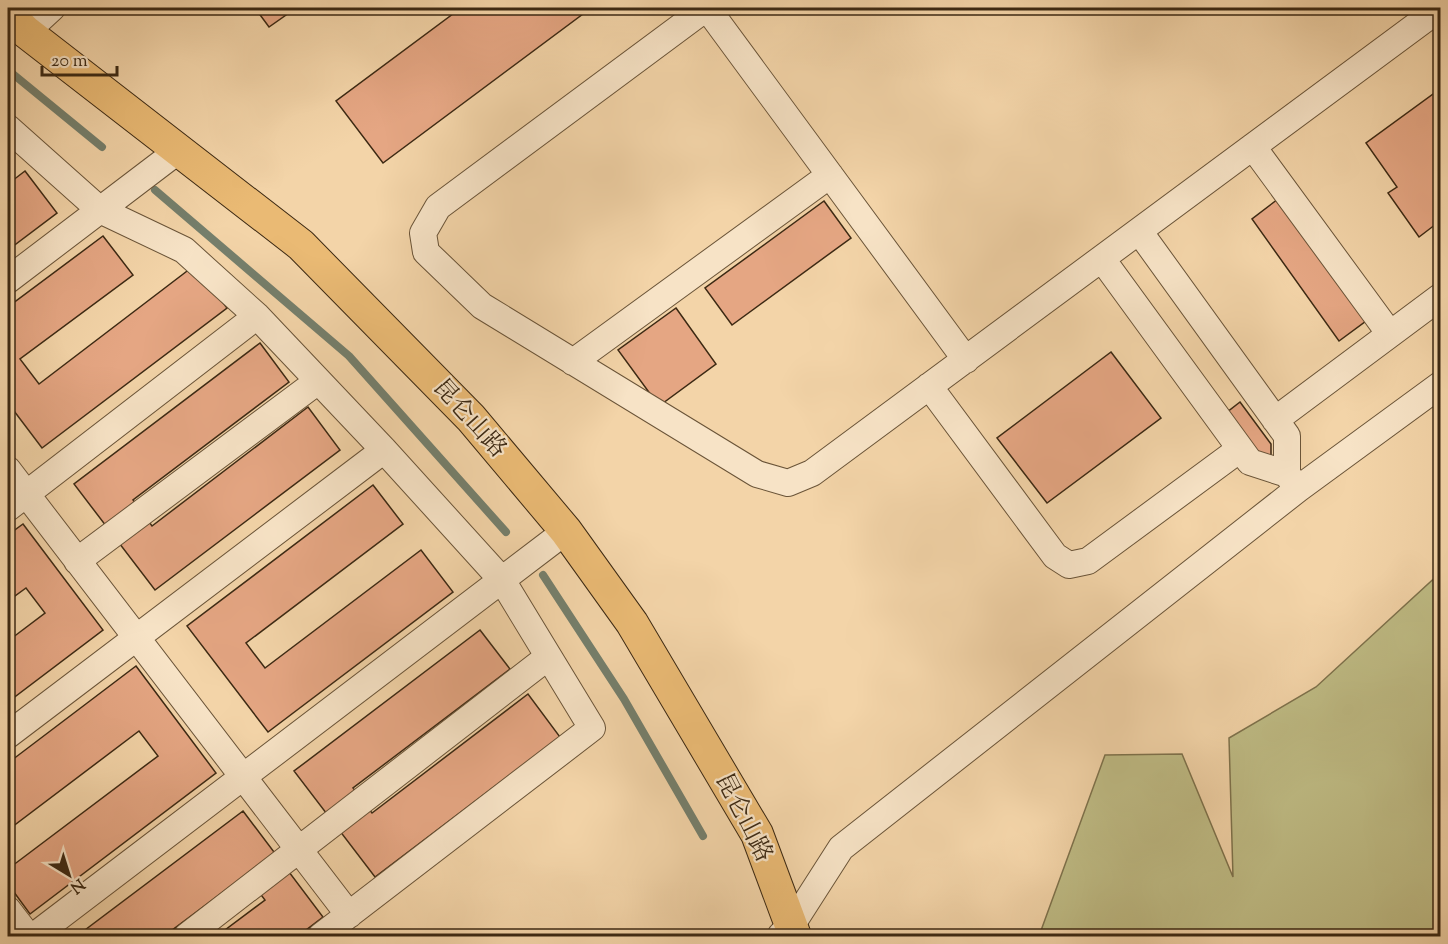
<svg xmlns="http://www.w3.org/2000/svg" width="1448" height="944" viewBox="0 0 1448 944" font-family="'Sorts Mill Goudy','Noto Serif SC',serif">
  <rect width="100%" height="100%" fill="#f3d4a8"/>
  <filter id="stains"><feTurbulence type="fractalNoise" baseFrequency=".00333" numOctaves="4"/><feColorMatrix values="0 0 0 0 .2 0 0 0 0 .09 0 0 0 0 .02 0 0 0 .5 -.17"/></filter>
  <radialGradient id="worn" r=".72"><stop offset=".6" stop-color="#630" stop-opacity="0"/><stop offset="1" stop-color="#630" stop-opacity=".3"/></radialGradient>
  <!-- green -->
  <path fill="#bfbc85" stroke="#7e724c" stroke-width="1.5" d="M1440,573V936H1039L1105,755L1182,754L1233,877L1229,738L1316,687Z"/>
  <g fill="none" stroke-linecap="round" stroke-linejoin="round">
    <!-- stream -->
    <path stroke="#757f6c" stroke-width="8" d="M8,70L102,147
      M155,190L349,356L506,532
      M543,575L624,699L703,836"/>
  </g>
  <!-- building -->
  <path fill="#e5a683" stroke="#3c2913" stroke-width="1.5" d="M255,8H296L269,27Z
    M461,8H591L383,163L336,101Z
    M1440,89V221L1419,237L1388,193L1397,187L1366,143Z
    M25,171L57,213L8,250V184Z
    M1278,199L1366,321L1339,341L1252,219Z
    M824,201L851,238L732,325L705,288Z
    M103,236L133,275L20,359L39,384L195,265L227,308L42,448L8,403V307Z
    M676,308L716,364L659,406L618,350Z
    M260,343L289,382L133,500L152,526L308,407L340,450L155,590L74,484Z
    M1111,352L1161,418L1047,503L997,438Z
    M1240,402L1271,444V456L1257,454L1226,413Z
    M373,485L403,524L246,643L265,668L421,550L453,592L268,732L187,626Z
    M23,524L103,630L8,702V641L45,613L26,588L8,601V535Z
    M480,630L510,669L353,788L372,813L528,694L560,737L375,877L294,771Z
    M136,666L216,773L30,914L8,884V869L158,756L139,731L8,830V763Z
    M243,811L323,917L298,936H217L265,900L246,875L164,936H77Z"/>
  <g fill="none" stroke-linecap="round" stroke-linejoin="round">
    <!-- minor casing -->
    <g stroke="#6a5438" stroke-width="28">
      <path id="minor" d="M706,8L438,207L423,233L426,252L482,306L757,474L788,483L812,473L1440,8
        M707,8L966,360
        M26,32L52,8
        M8,128L100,210L184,250L257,316L384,450L502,580L592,728L321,936
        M1253,147L1390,334
        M1139,231L1287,436V474
        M1102,259L1250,462L1287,474L1298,489
        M8,280L179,150
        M573,362L830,175
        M929,386L1055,556L1069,565L1088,561L1240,449
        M1275,420L1440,297
        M8,470L349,915
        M8,508L257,316
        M77,561L318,381
        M8,735L384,450
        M8,910L28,936
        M781,935L791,926L841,848L1298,489L1440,385
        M34,936L566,531
        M187,936L548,657"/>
    </g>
    <!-- major casing -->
    <g stroke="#3c2913" stroke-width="34">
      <path id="major" d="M8,14L26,32L301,245L471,418L566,531L632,623L757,834L795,936"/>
    </g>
    <!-- minor -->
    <use href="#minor" stroke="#f7e3c6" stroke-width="26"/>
    <!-- major -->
    <use href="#major" stroke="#eaba74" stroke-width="32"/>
  </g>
  <g text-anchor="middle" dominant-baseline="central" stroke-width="4.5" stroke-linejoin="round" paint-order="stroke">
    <!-- street labels -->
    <g font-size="24" fill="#3c2913" stroke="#f7e3c6">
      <text transform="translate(469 419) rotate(48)">昆仑山路</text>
      <text transform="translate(743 818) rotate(63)">昆仑山路</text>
    </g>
  </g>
  <!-- margin -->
  <rect width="1448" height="944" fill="none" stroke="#f3d4a8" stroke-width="30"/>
  <rect x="9" y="9" width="1430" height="926" fill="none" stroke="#3c2913" stroke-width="3"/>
  <rect x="15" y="15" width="1418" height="914" fill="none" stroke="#3c2913" stroke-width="1.5"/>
  <!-- north arrow -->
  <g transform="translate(69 875) rotate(142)" stroke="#f7e3c6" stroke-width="4.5" paint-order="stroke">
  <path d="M0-4.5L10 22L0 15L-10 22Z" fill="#3c2913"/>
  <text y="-9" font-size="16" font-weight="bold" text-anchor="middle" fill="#3c2913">N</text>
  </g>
  <!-- scale -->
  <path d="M42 66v9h75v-9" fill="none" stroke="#3c2913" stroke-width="3"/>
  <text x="51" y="66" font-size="18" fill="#3c2913" stroke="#f7e3c6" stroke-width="4.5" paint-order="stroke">20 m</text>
  <rect width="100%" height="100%" filter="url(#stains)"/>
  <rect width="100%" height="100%" fill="url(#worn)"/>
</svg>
